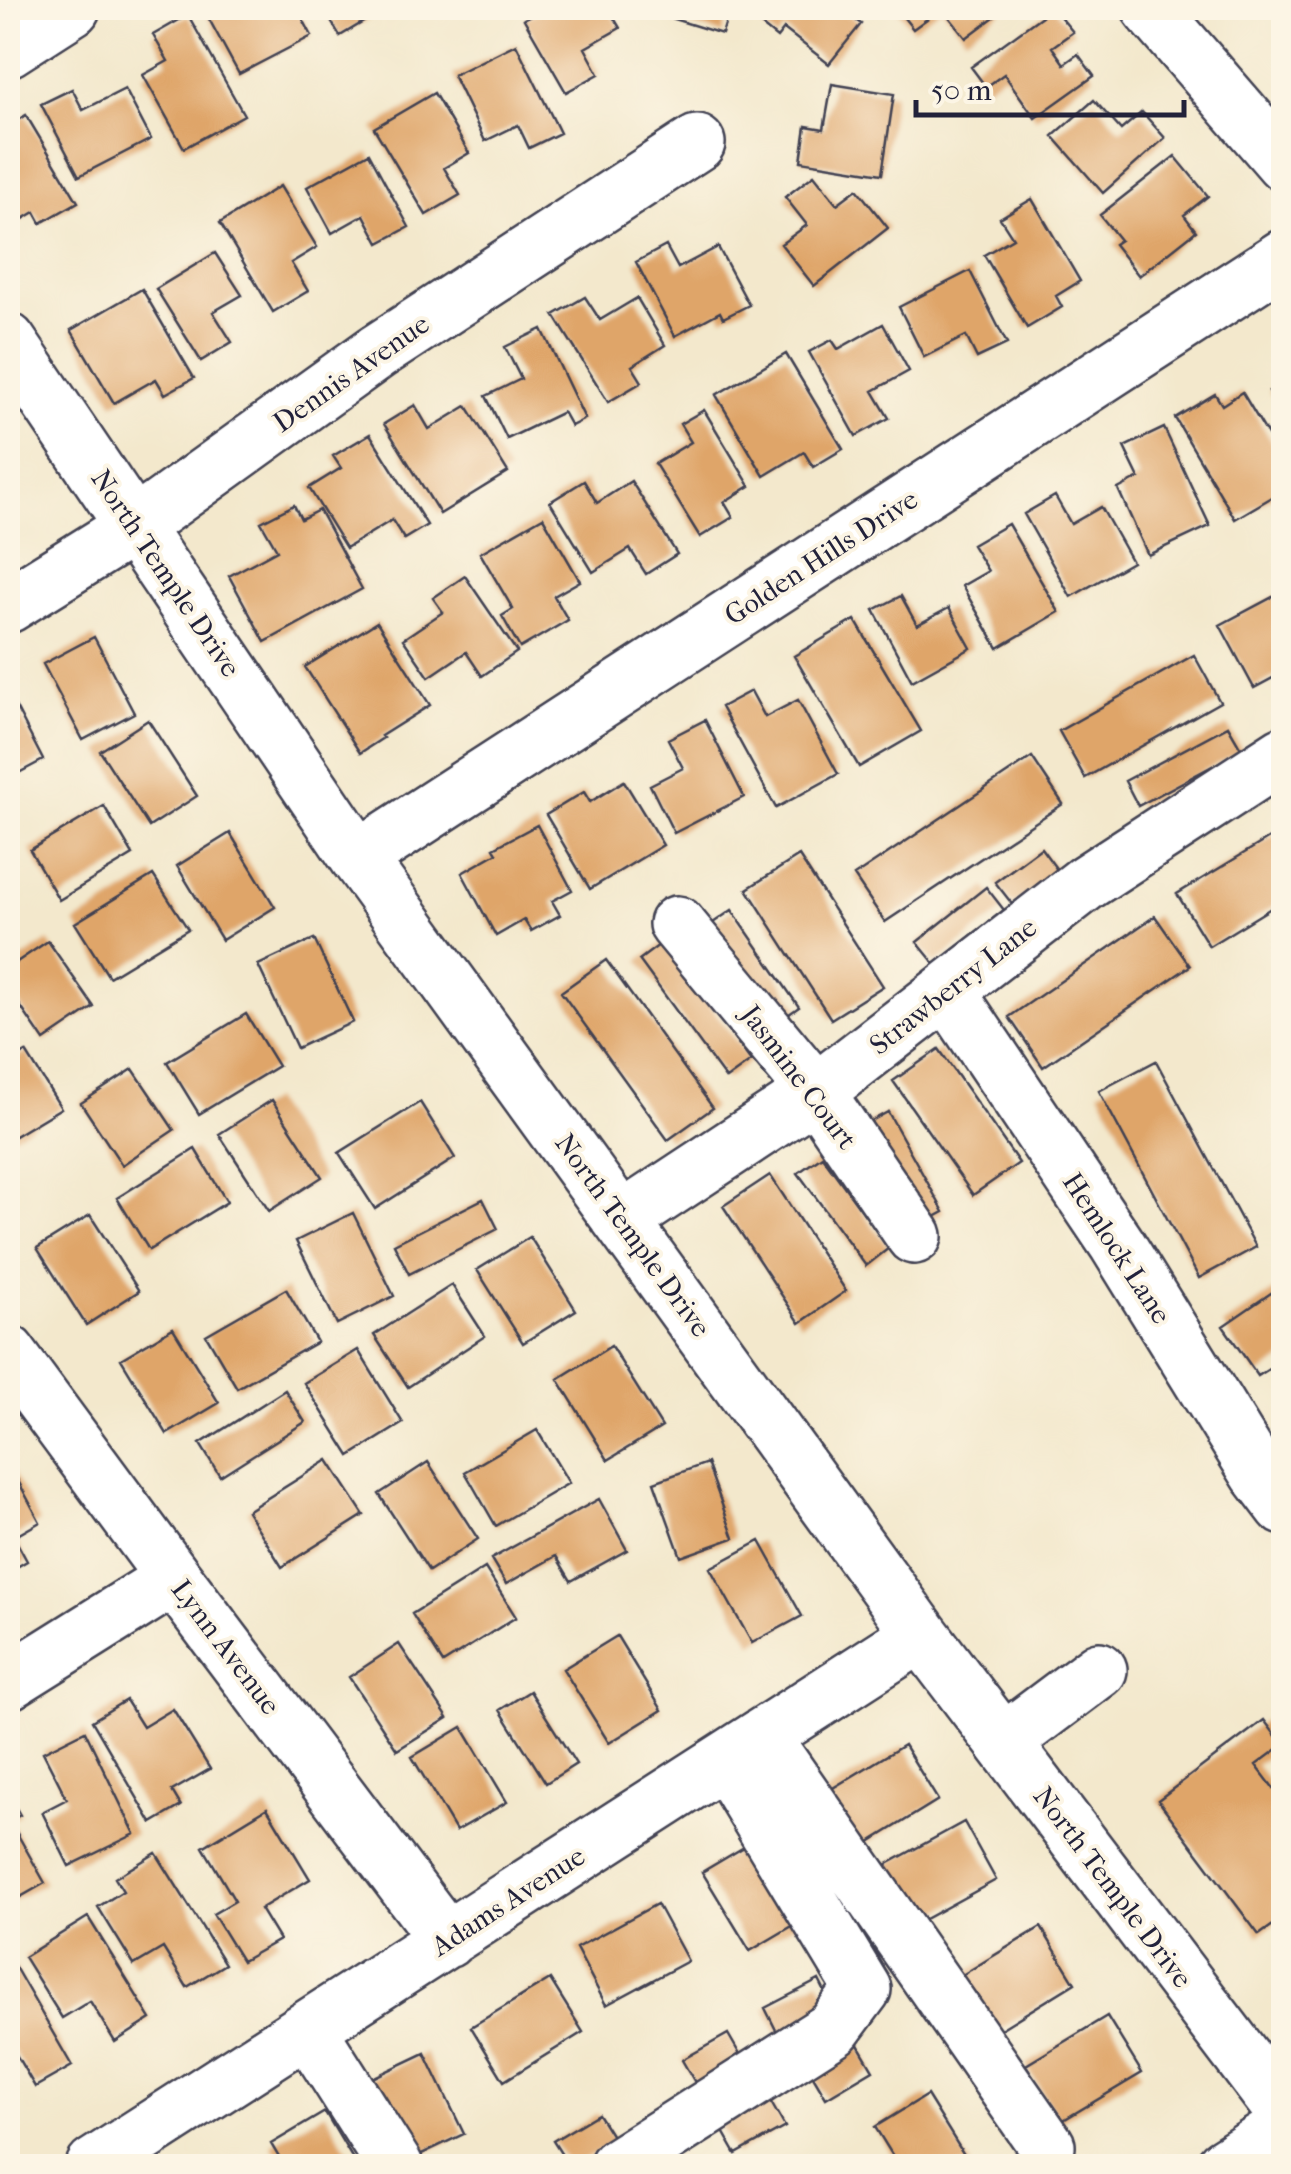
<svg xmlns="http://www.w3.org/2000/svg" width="1291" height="2174" viewBox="0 0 1291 2174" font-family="'IM FELL French Canon',serif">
  <rect width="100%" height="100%" fill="#fcf5e5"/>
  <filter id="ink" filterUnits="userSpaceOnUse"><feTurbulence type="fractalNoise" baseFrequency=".01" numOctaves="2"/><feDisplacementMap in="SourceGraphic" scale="20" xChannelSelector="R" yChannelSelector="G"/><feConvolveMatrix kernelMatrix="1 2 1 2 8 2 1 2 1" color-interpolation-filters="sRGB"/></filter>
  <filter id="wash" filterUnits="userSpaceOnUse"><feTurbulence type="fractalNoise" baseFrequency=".0048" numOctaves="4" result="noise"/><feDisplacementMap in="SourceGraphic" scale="40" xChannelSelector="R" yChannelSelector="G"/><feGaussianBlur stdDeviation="2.25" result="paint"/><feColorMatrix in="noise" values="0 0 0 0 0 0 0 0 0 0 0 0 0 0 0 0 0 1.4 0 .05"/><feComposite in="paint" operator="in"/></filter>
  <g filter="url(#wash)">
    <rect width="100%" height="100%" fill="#f3e8cc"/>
    <g id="blocks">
      <!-- building -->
      <path fill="#dfa569" d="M203,8H297L312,36L239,74Z
        M323,8H371L375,15L340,36Z
        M545,8H608L620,28L585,48L599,74L566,92L524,19Z
        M638,8H730L722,34Z
        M749,8H840L861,24L829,64L784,29L777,38L745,12Z
        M896,8H942L913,29Z
        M942,8H1006L966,38Z
        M1053,8L1073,32L1052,47L1064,64L1078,54L1094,76L1035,118L1004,74L986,87L971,67Z
        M188,15L244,115L184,148L143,75L168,61L153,35Z
        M516,44L560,133L529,148L518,125L485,141L453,75Z
        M832,84L894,94L882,174L801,161L806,126L824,129Z
        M72,89L83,110L125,89L151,139L79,176L41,104Z
        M434,93L469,153L444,168L460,195L426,215L374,128Z
        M1094,100L1121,130L1142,112L1165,138L1103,193L1053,136Z
        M26,115L78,202L41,223L35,212L8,228V126Z
        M369,153L409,227L379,243L364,215L332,233L307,187Z
        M1175,156L1208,196L1184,215L1196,231L1139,276L1114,244L1120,240L1100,215Z
        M814,175L837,204L857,189L888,228L814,286L781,244L807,225L785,197Z
        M280,186L317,247L291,263L308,291L273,312L220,223Z
        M1032,199L1080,281L1056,296L1062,307L1027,328L984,255L1013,238L1000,218Z
        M666,246L678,268L718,247L749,305L723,318L720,312L675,336L636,262Z
        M215,253L242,295L213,312L232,342L201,361L156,289Z
        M970,271L1007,344L977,358L966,336L924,357L899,307Z
        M142,289L194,378L165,394L156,379L114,403L71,330Z
        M585,297L600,320L637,298L665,345L632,366L642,382L608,402L554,315Z
        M883,324L909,371L873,391L889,418L856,436L809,352L832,340L838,349Z
        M542,329L585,419L571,426L563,412L507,439L486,396L521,379L505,347Z
        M786,354L843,449L813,467L804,452L764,476L716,395Z
        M1284,383V416L1269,391Z
        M1242,392L1284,462V490L1235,519L1175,418L1215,394L1222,405Z
        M415,405L429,429L467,406L508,472L440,514L384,424Z
        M704,410L750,486L724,502L733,517L700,537L655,464L691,442L680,424Z
        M1164,428L1210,526L1148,555L1118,489L1139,478L1124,447Z
        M370,434L427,525L404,539L392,520L346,548L309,488L341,468L333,456Z
        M584,481L597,503L631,481L677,554L646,574L630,549L593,572L550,502Z
        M1055,496L1071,524L1101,507L1132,562L1071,597L1024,514Z
        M294,505L301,519L319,510L362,589L265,642L229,576L277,550L261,522Z
        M543,517L580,581L554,596L568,620L520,648L502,616L513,609L480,553Z
        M1008,524L1059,612L998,648L962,586L988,571L972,545Z
        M465,576L517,652L482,676L466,652L429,677L403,639L443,612L433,598Z
        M1284,591V672L1254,688L1220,625Z
        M901,596L917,625L949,608L971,648L912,681L874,610Z
        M855,620L921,731L859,767L794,656Z
        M377,622L430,705L381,736L383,738L360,753L305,667Z
        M94,637L134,713L83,740L43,664Z
        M1194,655L1220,702L1085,778L1059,731Z
        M751,691L765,717L798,700L838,774L776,808L721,707Z
        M8,692L43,760L13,776L8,765Z
        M148,720L197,796L149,827L100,751Z
        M705,720L744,797L674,833L650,785L683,768L668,739Z
        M1228,726L1242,750L1138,806L1125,781Z
        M1032,757L1063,804L885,922L854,876Z
        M624,781L663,845L590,889L546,815L584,792L590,802Z
        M104,806L133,855L59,900L30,850Z
        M537,825L572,890L552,901L560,915L531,931L524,920L496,936L462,873L497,853L494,848Z
        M1284,829V900L1209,946L1177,894Z
        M230,833L275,907L222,940L177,866Z
        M1041,848L1058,871L1013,905L995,882Z
        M799,856L883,986L831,1019L747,889Z
        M153,875L188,929L109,977L75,923Z
        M986,887L1004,910L935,964L917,942Z
        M732,910L799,1007L775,1024L707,927Z
        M1155,916L1190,966L1043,1067L1009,1017Z
        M314,939L353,1022L297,1048L258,965Z
        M48,941L94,1007L44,1041L8,988V968Z
        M663,942L751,1061L726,1079L639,960Z
        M606,960L713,1108L668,1140L561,992Z
        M246,1014L278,1066L199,1114L167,1062Z
        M939,1049L1019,1163L973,1195L893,1081Z
        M26,1052L61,1108L8,1140V1063Z
        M1156,1061L1256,1247L1199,1278L1099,1091Z
        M133,1069L174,1130L122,1165L81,1103Z
        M272,1100L322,1177L269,1211L219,1134Z
        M420,1102L455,1158L375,1209L339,1153Z
        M888,1112L944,1212L918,1226L862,1126Z
        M195,1149L227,1202L149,1250L117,1198Z
        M822,1156L889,1248L866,1266L798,1173Z
        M770,1175L846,1291L800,1323L723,1206Z
        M483,1199L498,1229L409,1274L394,1244Z
        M353,1213L394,1296L337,1324L296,1241Z
        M90,1215L139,1291L86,1325L37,1248Z
        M530,1237L576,1310L523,1343L477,1270Z
        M1284,1284V1359L1258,1376L1223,1326Z
        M452,1285L485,1336L408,1387L374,1335Z
        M286,1289L317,1342L237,1388L206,1335Z
        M173,1328L219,1403L167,1434L121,1359Z
        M611,1346L662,1427L608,1460L558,1379Z
        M358,1350L403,1423L350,1456L304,1383Z
        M285,1390L305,1422L220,1476L200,1444Z
        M537,1430L569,1483L496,1526L465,1472Z
        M328,1460L364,1515L282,1567L247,1511Z
        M8,1462L40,1522L14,1537L27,1561L8,1572Z
        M428,1462L478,1539L429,1571L379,1494Z
        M707,1463L734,1538L681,1557L654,1482Z
        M599,1499L627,1550L571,1581L556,1556L506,1584L491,1559Z
        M760,1541L802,1616L752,1643L710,1568Z
        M485,1568L516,1617L443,1663L412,1614Z
        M617,1636L662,1710L609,1743L563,1669Z
        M399,1644L448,1718L397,1750L349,1677Z
        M530,1691L576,1764L546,1783L500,1710Z
        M126,1700L143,1727L173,1709L210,1769L172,1791L181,1806L152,1823L92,1721Z
        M1264,1720L1283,1745L1256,1765L1284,1802V1917L1259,1935L1158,1800Z
        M462,1727L507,1802L456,1831L412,1757Z
        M85,1731L135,1834L69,1866L42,1812L67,1799L43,1752Z
        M904,1745L938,1800L857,1850L823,1794Z
        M8,1794L20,1815L10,1821L45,1883L8,1904Z
        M267,1808L310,1879L260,1909L279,1940L242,1961L213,1914L235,1901L203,1847Z
        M964,1822L996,1880L914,1925L882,1867Z
        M756,1840L804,1919L750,1951L702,1872Z
        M156,1853L225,1964L187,1987L163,1948L134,1965L98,1907L123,1891L115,1878Z
        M657,1904L688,1961L606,2005L576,1948Z
        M88,1917L151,2019L115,2042L90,2001L62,2018L24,1957Z
        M1041,1927L1075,1983L994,2033L959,1977Z
        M15,1967L72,2066L35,2087L11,2046L8,2048V1971Z
        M550,1979L583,2032L504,2081L471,2027Z
        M819,1980L832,2006L778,2034L765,2008Z
        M1107,2016L1142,2073L1060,2122L1026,2065Z
        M728,2034L743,2060L697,2086L682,2060Z
        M857,2043L873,2070L826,2098L810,2071Z
        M425,2053L464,2134L409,2160L370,2079Z
        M927,2095L971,2166H899L875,2127Z
        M769,2099L785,2127L736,2154L720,2126Z
        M325,2112L357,2166H284L271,2144Z
        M598,2114L615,2141L573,2166H569L553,2141Z"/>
    </g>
  </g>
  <g filter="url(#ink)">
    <use href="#blocks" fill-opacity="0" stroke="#414051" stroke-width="2.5"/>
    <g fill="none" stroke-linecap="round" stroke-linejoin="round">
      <!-- minor casing -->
      <g stroke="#414051" stroke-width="60">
        <path id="minor" d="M1150,8L1284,163
          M8,49L72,8
          M8,341L358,858L921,1634L1284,2112
          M8,605L135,526L377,352L697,143
          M358,858L1284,257
          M677,924L816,1092L914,1236
          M947,991L1117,1244L1259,1474L1284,1507
          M622,1220L816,1092L1087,882L1284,754
          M8,1353L174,1578L447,1940
          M8,1682L174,1578
          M762,1737L1047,2146
          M1003,1742L1099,1670
          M308,2029L395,2166
          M94,2166L921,1634
          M617,2166L834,2028L863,1989L725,1761"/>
      </g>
      <!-- major casing -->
      <g stroke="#414051" stroke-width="60">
        <path id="major" d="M1224,2166L1284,2128"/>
      </g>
      <!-- minor -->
      <use href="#minor" stroke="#fff" stroke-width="55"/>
      <!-- major -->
      <use href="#major" stroke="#fff" stroke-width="55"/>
    </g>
  </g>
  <g text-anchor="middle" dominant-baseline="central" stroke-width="8" stroke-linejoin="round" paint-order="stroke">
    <!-- street labels -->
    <g font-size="28" fill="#22223b" stroke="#fcf5e5">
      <text transform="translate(351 373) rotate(-35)">Dennis Avenue</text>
      <text transform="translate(821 557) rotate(-33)">Golden Hills Drive</text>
      <text transform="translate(166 573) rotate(56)">North Temple Drive</text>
      <text transform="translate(953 986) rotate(-38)">Strawberry Lane</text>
      <text transform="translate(799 1077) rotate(53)">Jasmine Court</text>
      <text transform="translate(633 1235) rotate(54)">North Temple Drive</text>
      <text transform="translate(1117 1248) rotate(57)">Hemlock Lane</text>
      <text transform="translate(226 1647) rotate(53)">Lynn Avenue</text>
      <text transform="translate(1113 1887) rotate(53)">North Temple Drive</text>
      <text transform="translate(508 1901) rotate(-33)">Adams Avenue</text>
    </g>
  </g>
  <!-- margin -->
  <rect width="1291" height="2174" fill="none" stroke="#fcf5e5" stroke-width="40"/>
  <!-- scale -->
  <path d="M916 100v15h268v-15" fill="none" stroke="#22223b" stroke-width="5"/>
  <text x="931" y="100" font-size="30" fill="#22223b" stroke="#fcf5e5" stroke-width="8" paint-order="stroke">50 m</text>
</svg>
